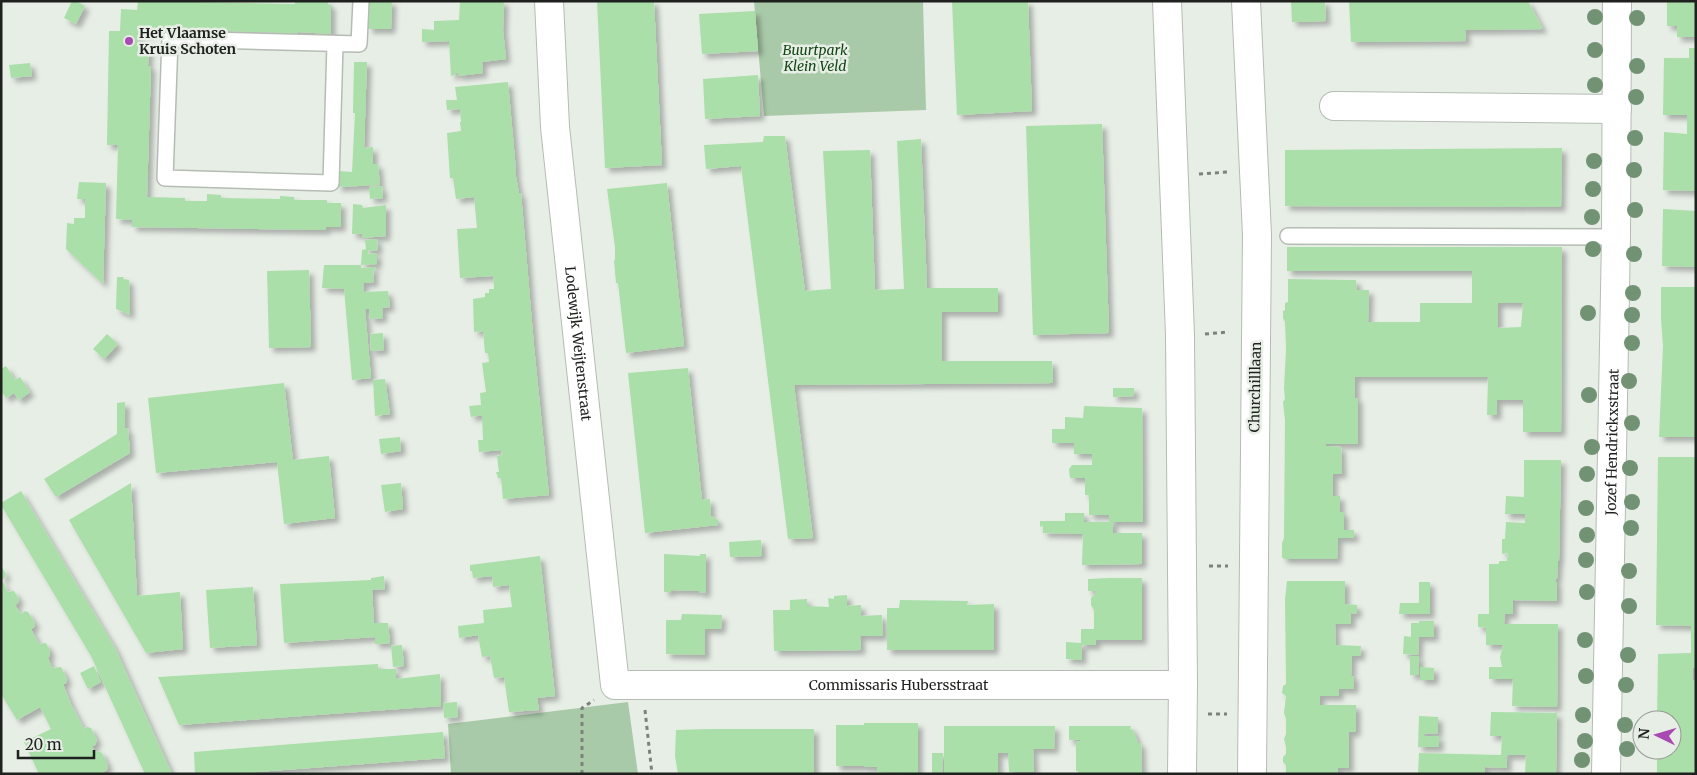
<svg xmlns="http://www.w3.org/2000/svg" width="1697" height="775" viewBox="0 0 1697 775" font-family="Merriweather,serif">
  <defs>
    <filter id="shadow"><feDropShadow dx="4.5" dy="4.5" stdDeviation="2.5" flood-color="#0004"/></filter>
  </defs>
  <rect width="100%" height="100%" fill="#e7eee6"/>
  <!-- green -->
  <path fill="#a9caa8" d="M754,1H923L926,110L764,116Z
    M628,702L638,774H451L448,724Z"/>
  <!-- building -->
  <path fill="#abdfa9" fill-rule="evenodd" filter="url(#shadow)" d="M72,1H76L85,6L76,24L64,18Z
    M138,1L295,4V1H328V5H331V34L298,32V37L283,36L284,33L224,31V35H210V29L192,30L191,32L150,30V34H139V48H149L148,66H151L147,197L185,198V201H207V194L221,195V198L280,199V196L294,197V200H327V203H341V227H326V230L132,227V220L116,219L118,145H107L109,31H120L121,9L137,10Z
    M368,1H392L391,29H368Z
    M460,1H504L503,30L506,59L482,62L483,73L458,76V73H455V75L451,76L449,41L422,42V29L434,30V21L459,20Z
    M597,1H654L662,165L605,168Z
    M952,1H1028L1032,111L957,115Z
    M1291,1H1325L1326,21L1292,22Z
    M1349,1H1528L1543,29L1465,30L1466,41L1351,42Z
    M1667,1H1696V37H1677V26H1667Z
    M755,11L758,51L702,54L699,14Z
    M1689,48H1696V191L1663,190L1664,132L1687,134V115H1663L1664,58H1689Z
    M354,62H367L364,148L373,147V164H378L380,185L337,187L338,171L352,172L355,113H353Z
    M30,63L32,76L11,78L9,65Z
    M758,75L760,116L705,119L703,79Z
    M508,82L516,171H515L519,193H521L534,346L549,495L503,499L501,478H498L496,472H499L497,456L502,455L501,450L479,452L478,440H483L482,415L471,417L469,406L481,405L480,393L486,392L482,363L489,362L488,353H485L483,331L474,332L473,299L485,297V293H489V289H494L493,276L460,278L457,229L477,228L474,197L456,199L453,178H450L447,133L461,131L460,122H461L460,109L447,110L446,100H457L455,87Z
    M1102,124L1109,333L1033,335L1026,126Z
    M764,136H785L805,291L831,289L823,151L870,150L875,290L904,289L897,141L921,139L927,288H998V312H942V361H1052L1053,383L794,385L813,538L788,539L741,166L706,169L704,145L763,142Z
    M1562,148L1561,207L1285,206V150Z
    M79,182L106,183L103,284L66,249L67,223L74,224V218H85V199H77Z
    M667,183L684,346L626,353L618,283H616L614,260H615V247L607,189Z
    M382,186L383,198L370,199L369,187Z
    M353,204L362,205L363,208L386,205V236L362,238V234H352Z
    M1663,209L1696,211V267L1662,266Z
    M377,239L378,250L368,251V254L377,253V264L361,265L362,250L366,249L365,240Z
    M1287,247H1562L1561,432H1523V400H1497V415H1487L1488,377H1355V398H1358V444H1326V446L1341,447L1342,474H1333V496H1340V512H1344V530H1354V538H1338L1337,559H1284L1282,557V543L1284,538L1285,420L1283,402L1285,399L1284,388L1286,349L1285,322L1283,318V311L1285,310V303L1288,302V279L1356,280L1357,290H1369L1368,322H1420V303H1472V271H1287ZM1498,303H1523L1521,327L1498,328Z
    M324,265H361V268L376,267V269L373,270L374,282L363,283L364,292L388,291L390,307L382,308L383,318L370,319L369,309H365L371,378L352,380L344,289L322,288Z
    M309,270L311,347L269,348L267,271Z
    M117,277H124L123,279L129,280L130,315L116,309Z
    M1661,287H1696V437H1659L1663,346L1661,319Z
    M383,333L384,350L371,351L370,334Z
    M107,334L118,344L104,359L93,349Z
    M6,366L15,380L20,377L30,392L19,400L14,393L6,398L1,391V369Z
    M688,368L702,500L710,499L711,516L718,520V525L645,533L628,373Z
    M385,379L390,414L375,416L373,380Z
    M284,383L293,460L329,456L335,518L284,524L277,462L156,473L148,398Z
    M1113,388H1134V396L1113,397Z
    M125,402V429L128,428L130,453L56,497L44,479L117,434V403Z
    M1084,406L1142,408L1143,522H1113V533H1142V564L1082,565L1083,534L1043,533V526L1040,527V521H1065V513H1084V522H1109V515H1089V495H1085V478H1070L1069,469L1072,465H1092V454H1074V443H1052V429H1065V417L1083,418Z
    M400,437L401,451L381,454L379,439Z
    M1658,457H1696V668H1693V680H1696V774H1657V750H1672V720H1657L1658,654L1691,653V626L1656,625Z
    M1524,460H1561L1559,561H1558L1557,579L1556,578L1555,582H1557V601L1513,600V614H1505L1504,624H1558L1557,707L1512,706L1513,679H1489V667H1502L1500,657L1503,645H1486V628L1478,627V614H1489V564H1499V561H1507L1508,553L1502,554V539H1505L1506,522L1525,523V514H1505L1506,496L1524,497Z
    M131,483L137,596L180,592L183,649L146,653L69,520Z
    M401,483L403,509L385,512L381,485Z
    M21,491L115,648L172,774H145L91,656L1,505V503Z
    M761,540L762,556L730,557L729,542Z
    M664,554L700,556V554H706V593L699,592V591L671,590V592H664Z
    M540,556L555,696L537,698L539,710L509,712L504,677L494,678L490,656L482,657L478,635L459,638L458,626L484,623L483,610L512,607L509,585L493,587L492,576L473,578L472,571H470V565Z
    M1,566L6,574L4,579L2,580L8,592L14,591L19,599L18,603L15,605L21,614L25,611L28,612L35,623L34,627L31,629L39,644L46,643L50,651V655L48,658L52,668L61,667L67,679L66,683L63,684L71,704L84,729L87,727L91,728L97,740L95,745L92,746L95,752L98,751L102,753L108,765L107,770L104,771L105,774H39L24,742L51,729L40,707L17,720L1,694Z
    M384,576L385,589L372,590L374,623H388L390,643L375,644V637L284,643L280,584L371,580V578Z
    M1110,578H1142V640H1096V645H1082V660L1066,659V642L1081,643V629H1094V610L1091,605V598L1095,594V591H1088V579Z
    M1287,581H1345V604L1357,605V614L1351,613V624H1335L1336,645L1361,646L1360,656H1352L1351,676H1354V689H1339V696H1320V705H1356V732H1349V768H1338L1337,774H1286V765L1283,762V757L1286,754V747L1284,739L1286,734V719L1284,713L1286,696L1282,693L1283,686L1286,684L1285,599Z
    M1419,582H1430V614H1399L1400,603H1419Z
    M253,587L257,645L210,648L206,590Z
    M847,595V606L861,605V616L882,615L883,636H860L861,650L774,651L773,610H790V600L807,599V606L829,607L828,598L834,599V596Z
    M900,600L968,601L967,605L994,604V650H887V608H899Z
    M682,614L722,615L721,629H705V655L666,654V620H681Z
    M1419,621H1434V637H1419L1418,655L1403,654L1404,636L1411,637V623H1419Z
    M402,645L404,666L393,667L391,646Z
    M1410,656H1419V675H1410Z
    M378,664V669H396V679L440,674L441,706L179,725L158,677Z
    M94,666L101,682L88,689L80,673Z
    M1420,667L1434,668V680H1420Z
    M457,702L458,717L444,718L443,703Z
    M1491,712L1557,713L1556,774H1525L1526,755H1507V768L1485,767V774H1418L1419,753L1501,755L1502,736H1490Z
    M1419,716L1438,717V733L1424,734V736H1439V747H1418Z
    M864,723H918V774L877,772V767H864V766H836V725H864Z
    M944,726H1055L1054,749H1033L1034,772H1009L1008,753H998V774L944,773Z
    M1069,726H1131L1130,729L1133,730L1138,743H1141L1142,774H1078V771H1076V741H1080V740H1069Z
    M707,729H814V774H678L675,756L676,730Z
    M443,732L445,758L229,774H195L194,752Z
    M932,753H943L942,774H932Z"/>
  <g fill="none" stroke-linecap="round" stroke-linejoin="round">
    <!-- service casing -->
    <g stroke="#b5bcb4" stroke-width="18">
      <path id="service" d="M335,44L331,183L165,178L170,39L359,44L361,1
        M1288,236L1616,237"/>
    </g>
    <!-- minor casing -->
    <g stroke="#b5bcb4" stroke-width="30">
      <g id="minor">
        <path id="s1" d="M549,1L555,127L615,685H1183"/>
        <path d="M1246,1L1257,235L1252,774"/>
        <path d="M1334,106L1617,109"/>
        <path id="s2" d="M1606,774L1616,237L1617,1"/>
      </g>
    </g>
    <!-- tertiary casing -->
    <g stroke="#b5bcb4" stroke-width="30">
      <path id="tertiary" d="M1167,1L1180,335L1183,685L1182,774"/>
    </g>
    <!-- path -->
    <path stroke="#7d817c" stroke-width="3" stroke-dasharray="4 4" stroke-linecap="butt" d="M1199,174L1228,172
      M1205,334L1229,332
      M1209,566H1228
      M645,710L652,774
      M1208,714H1227
      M582,774V708L594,700"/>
    <!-- service -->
    <use href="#service" stroke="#fff" stroke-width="15"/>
    <!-- minor -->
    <use href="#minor" stroke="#fff" stroke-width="28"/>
    <!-- tertiary -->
    <use href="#tertiary" stroke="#fff" stroke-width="28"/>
  </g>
  <!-- trees -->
  <g fill="#729274">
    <circle cx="1595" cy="17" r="8"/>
    <circle cx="1637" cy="18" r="8"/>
    <circle cx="1595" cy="50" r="8"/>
    <circle cx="1637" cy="66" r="8"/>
    <circle cx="1595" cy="85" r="8"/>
    <circle cx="1636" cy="97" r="8"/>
    <circle cx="1635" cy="138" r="8"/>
    <circle cx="1594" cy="161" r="8"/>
    <circle cx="1634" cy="170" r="8"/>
    <circle cx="1593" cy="189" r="8"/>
    <circle cx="1635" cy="210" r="8"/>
    <circle cx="1592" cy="217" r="8"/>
    <circle cx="1593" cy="249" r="8"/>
    <circle cx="1634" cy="254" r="8"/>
    <circle cx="1633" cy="293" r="8"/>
    <circle cx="1588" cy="313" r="8"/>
    <circle cx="1632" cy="315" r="8"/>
    <circle cx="1632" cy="343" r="8"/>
    <circle cx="1629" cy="381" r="8"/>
    <circle cx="1589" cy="395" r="8"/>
    <circle cx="1632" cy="423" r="8"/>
    <circle cx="1592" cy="447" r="8"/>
    <circle cx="1630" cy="468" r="8"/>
    <circle cx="1587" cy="474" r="8"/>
    <circle cx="1632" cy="502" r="8"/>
    <circle cx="1586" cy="508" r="8"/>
    <circle cx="1631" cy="528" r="8"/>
    <circle cx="1587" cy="535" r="8"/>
    <circle cx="1586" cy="560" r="8"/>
    <circle cx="1629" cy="571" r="8"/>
    <circle cx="1587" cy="592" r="8"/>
    <circle cx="1629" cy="606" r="8"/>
    <circle cx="1585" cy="640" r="8"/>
    <circle cx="1628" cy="655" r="8"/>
    <circle cx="1586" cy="676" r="8"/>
    <circle cx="1626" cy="685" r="8"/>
    <circle cx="1583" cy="715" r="8"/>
    <circle cx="1625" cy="725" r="8"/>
    <circle cx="1585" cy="741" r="8"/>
    <circle cx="1627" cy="749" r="8"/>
    <circle cx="1582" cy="760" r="8"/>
  </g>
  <!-- markers -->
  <circle fill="#a94ab3" stroke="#e7eee6" stroke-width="2" cx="129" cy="41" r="5"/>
  <g text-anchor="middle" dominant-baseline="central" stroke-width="5" stroke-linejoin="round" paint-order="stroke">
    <!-- poi labels -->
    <g font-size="14" font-weight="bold" fill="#1f211e" stroke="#e7eee6" text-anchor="start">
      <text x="139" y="33">Het Vlaamse<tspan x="139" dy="16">Kruis Schoten</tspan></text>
    </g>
    <!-- park labels -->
    <g font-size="14" font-style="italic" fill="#134716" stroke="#e7eee6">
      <text x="815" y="50">Buurtpark<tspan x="815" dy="16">Klein Veld</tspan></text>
    </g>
    <!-- street labels -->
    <g font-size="14" fill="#1f211e" stroke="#e7eee6">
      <text stroke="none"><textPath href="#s1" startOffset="344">Lodewijk Weijtenstraat</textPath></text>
      <text transform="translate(1255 387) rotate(-89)">Churchilllaan</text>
      <text stroke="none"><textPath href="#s2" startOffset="332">Jozef Hendrickxstraat</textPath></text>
      <text stroke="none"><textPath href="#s1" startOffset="971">Commissaris Hubersstraat</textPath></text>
    </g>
  </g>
  <!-- border -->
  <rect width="1697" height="775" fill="none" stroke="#1f211e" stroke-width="5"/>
  <!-- north arrow -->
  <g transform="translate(1657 735) rotate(275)"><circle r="24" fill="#e7eee6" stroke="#979c96"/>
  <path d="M0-4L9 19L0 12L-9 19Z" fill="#a94ab3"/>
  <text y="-8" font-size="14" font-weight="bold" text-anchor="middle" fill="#1f211e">N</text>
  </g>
  <!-- scale -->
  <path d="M18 750v8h76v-8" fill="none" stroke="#1f211e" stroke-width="2.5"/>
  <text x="25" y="750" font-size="15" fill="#1f211e" stroke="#e7eee6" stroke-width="4" paint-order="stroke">20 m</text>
</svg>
